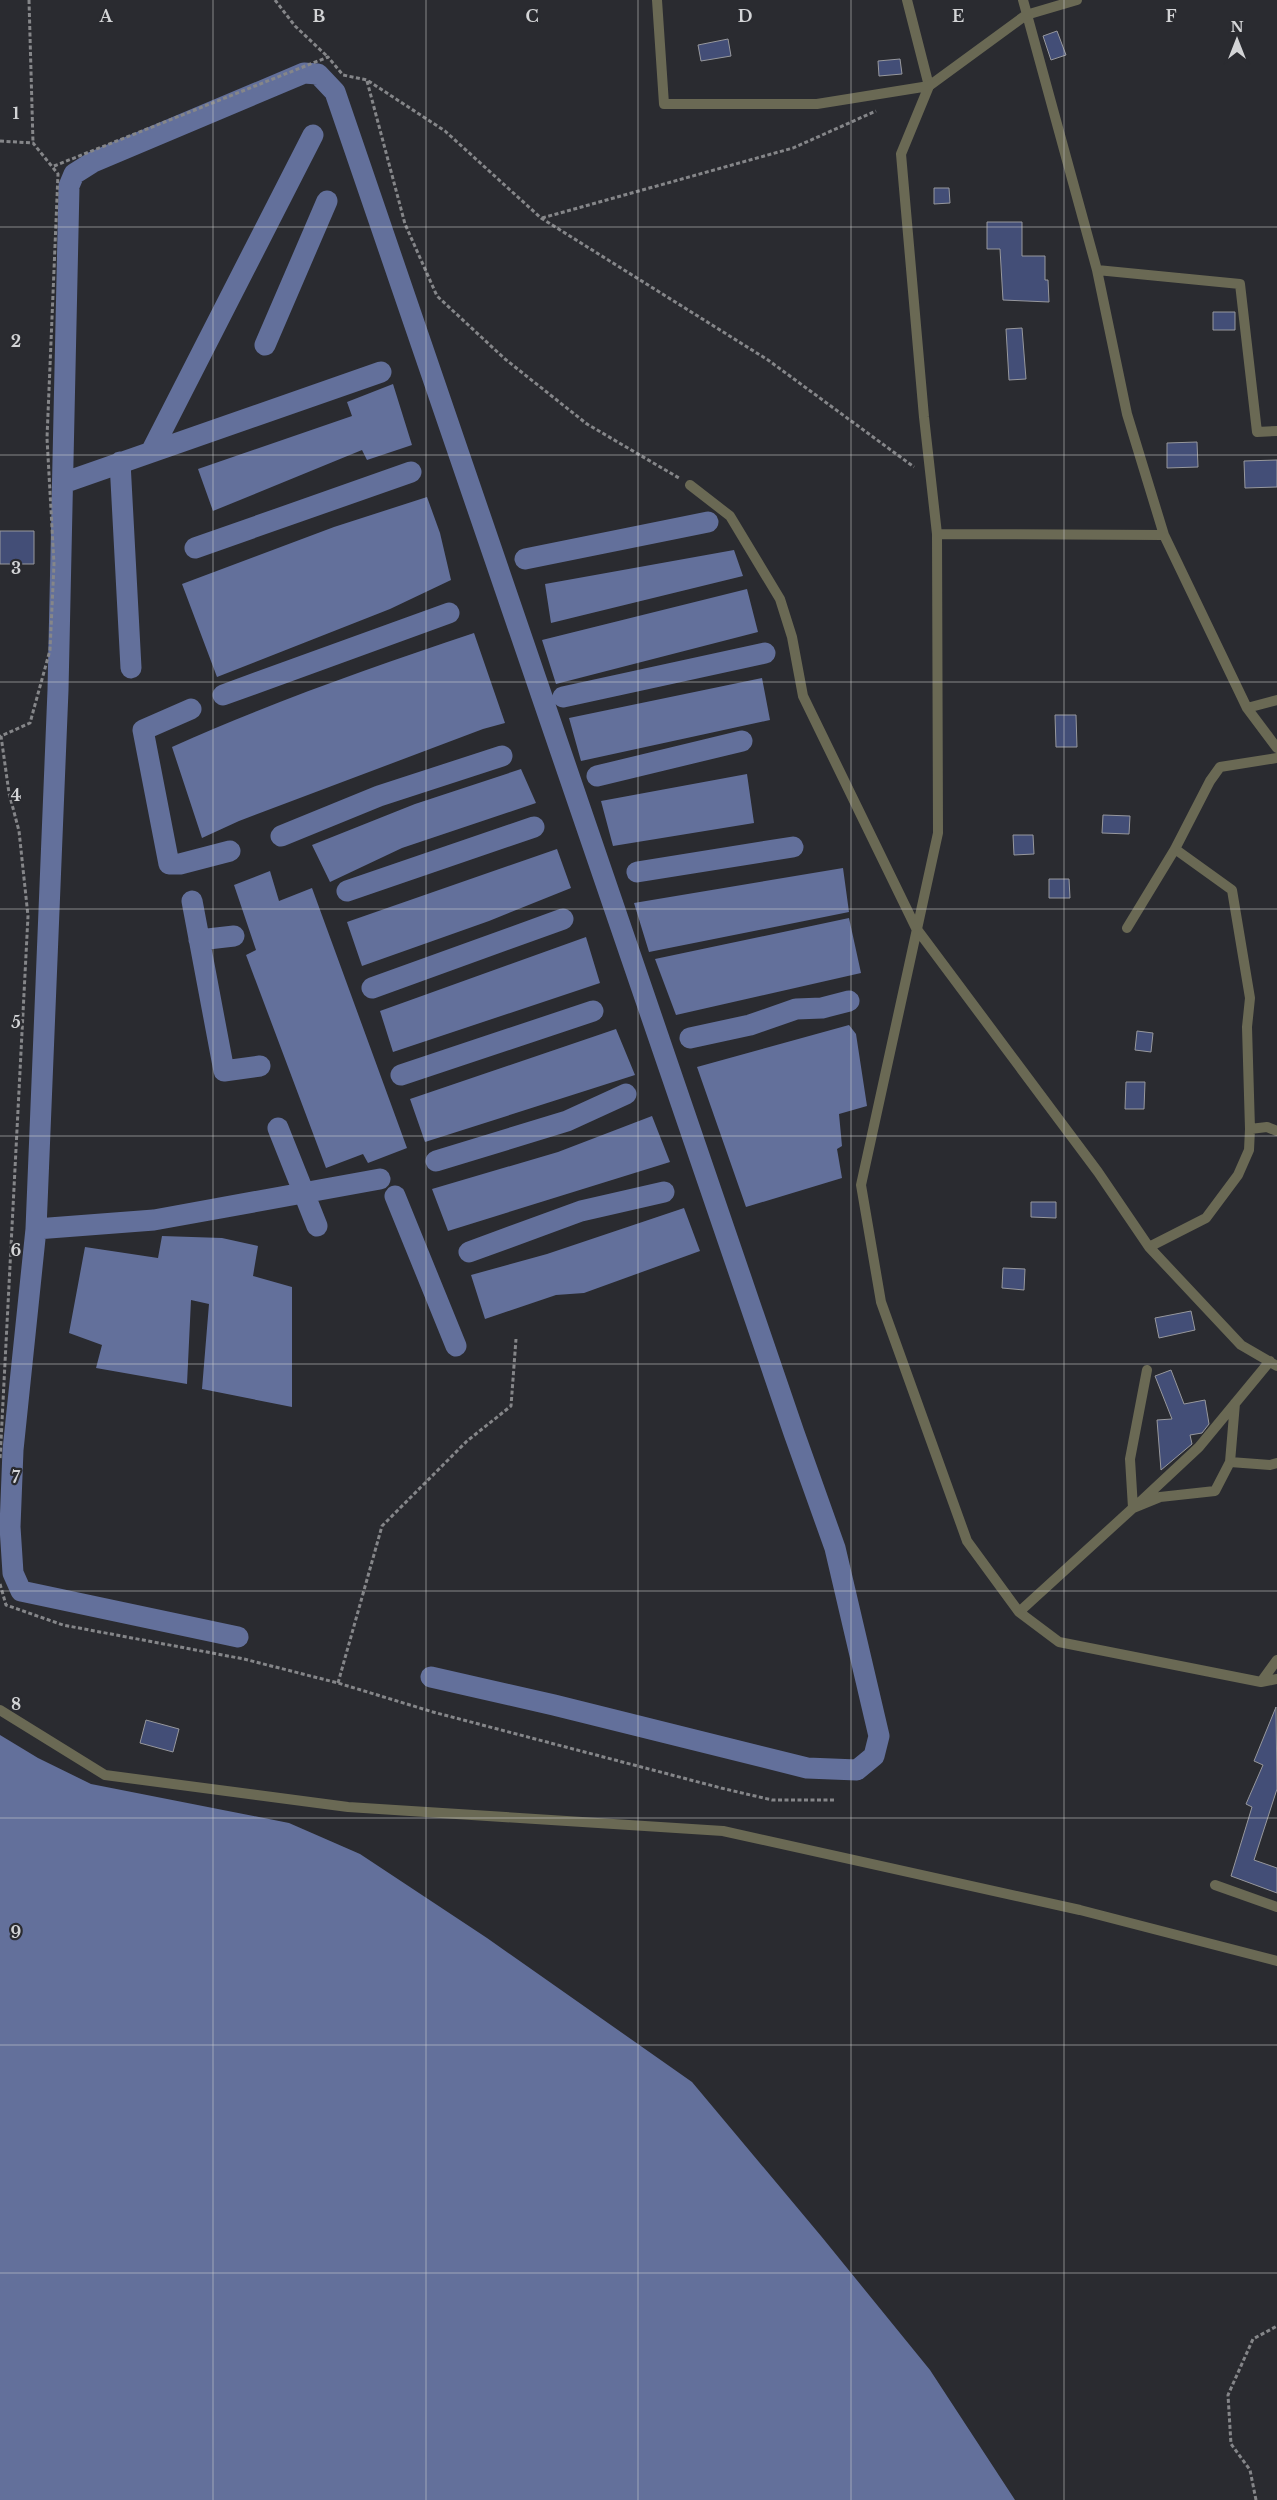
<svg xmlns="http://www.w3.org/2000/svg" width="1277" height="2500" viewBox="0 0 1277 2500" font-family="'Libre Baskerville',serif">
  <rect width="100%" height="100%" fill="#2a2b30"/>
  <!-- water -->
  <path fill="#63709b" d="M393,384L412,445L367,460L362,450L213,511L198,469L352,416L347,402Z
    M427,497L440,533L451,580L390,609L217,677L182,584L334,527Z
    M734,550L743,576L551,623L545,584Z
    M747,589L758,632L556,684L542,640Z
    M474,633L505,723L483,729L239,821L202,838L172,747C270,703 372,667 474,633Z
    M762,678L770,720L581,761L569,718Z
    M521,769L536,803L402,848L330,882L312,845L415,804Z
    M747,774L754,823L613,846L601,801Z
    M557,849L571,888L489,921L362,966L347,922Z
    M843,868L849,912L649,952L634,903Z
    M270,871L279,901L312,888L407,1148L368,1163L363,1154L326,1168L246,955L256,950L234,885Z
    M849,918L861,973L676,1015L655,959Z
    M586,937L600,983L393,1052L380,1011Z
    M849,1025L856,1034L867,1106L839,1114L842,1146L837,1149L842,1178L746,1207L697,1067Z
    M616,1029L635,1075L425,1142L410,1099Z
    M652,1116L670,1162L448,1231L432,1189L558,1152Z
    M684,1208L700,1251L584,1293L556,1295L485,1319L471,1275L547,1254Z
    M162,1236L222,1238L258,1246L253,1276L292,1287V1407L202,1389L209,1304L191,1300L187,1384L96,1368L102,1345L69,1333L85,1247L158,1258Z
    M0,1735L38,1758L91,1784L289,1823L360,1854L487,1938L692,2082L821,2236L930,2370L1015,2500H0Z"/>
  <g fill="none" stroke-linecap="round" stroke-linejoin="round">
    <!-- canal -->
    <path stroke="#63709b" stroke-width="21" d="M265,345L327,201
      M151,452L313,135
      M120,462L131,668
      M63,483L381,372
      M195,548L411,472
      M525,559L708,522
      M223,695L449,613
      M563,697L765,653
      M191,709L143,730L169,864H180L230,851
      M597,776L742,741
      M281,836L379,796L502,756
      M637,872L793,847
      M347,891L534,827
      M192,901L224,1071L260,1066
      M199,940L234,936
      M372,988L563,919
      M690,1038L750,1025L796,1009L822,1008L849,1001
      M401,1075L593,1011
      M278,1128L317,1226
      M436,1161L567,1121L626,1094
      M380,1179L154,1220L36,1229L58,690L69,186L74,174L93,162L304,73L318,74L335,92L794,1433L835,1548L879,1736L874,1756L857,1770L807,1768L554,1705L431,1677
      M395,1196L456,1346
      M36,1229L13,1450L10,1527L13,1573L21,1591L238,1637
      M469,1252L581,1211L664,1192"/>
  </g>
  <!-- building -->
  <path fill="#434e77" stroke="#97989d" d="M1057,31L1066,55L1051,60L1043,36Z
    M728,39L731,56L701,61L698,45Z
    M900,59L902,74L879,76L878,61Z
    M934,188H949L950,203L934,204Z
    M987,222H1022V256H1045V280H1048L1049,302L1003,300L1000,249H987Z
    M1213,312H1235V330H1213Z
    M1022,328L1026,379L1009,380L1006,329Z
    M1197,442L1198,467L1167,468V443Z
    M1277,460V487L1245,488L1244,461Z
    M0,531H34V564H0Z
    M1055,715H1076L1077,747H1056Z
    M1103,815L1130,816L1129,834L1102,833Z
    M1013,835H1033L1034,854L1014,855Z
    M1049,879H1069L1070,898H1049Z
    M1137,1031L1153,1033L1151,1052L1135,1050Z
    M1126,1082H1145L1144,1109H1125Z
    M1031,1202H1056V1218L1031,1217Z
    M1003,1268L1025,1269L1024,1290L1002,1288Z
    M1191,1311L1195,1330L1159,1338L1155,1318Z
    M1171,1370L1184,1404L1205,1400L1209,1424L1202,1433L1190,1435L1192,1444L1161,1470L1157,1420L1172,1419L1155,1376Z
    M1276,1707L1277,1789L1254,1860L1277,1868V1893L1231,1876L1252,1807L1246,1804L1263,1765L1254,1761Z
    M146,1720L179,1729L173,1752L140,1743Z"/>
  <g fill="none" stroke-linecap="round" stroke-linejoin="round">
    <!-- path -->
    <path stroke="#858689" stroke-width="3" stroke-dasharray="4 2.5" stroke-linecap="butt" d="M29,0L33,143
      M275,0L295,26L328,57
      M367,81L405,224L437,296L505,359L587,424L679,478
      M0,141L33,143L58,174L47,438L54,564L50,650L30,723L1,736L9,793L19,831L28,916L0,1460
      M54,166L328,57L343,75L367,80L445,131L541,218L768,360L914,467
      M542,218L793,148L876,111
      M0,1584L6,1605L63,1625L244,1659L338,1683L433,1712L721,1788L772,1800H835
      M338,1683L382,1526L467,1441L511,1406L516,1339
      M1256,2500L1250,2470L1231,2444L1228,2395L1253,2339L1277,2326"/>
    <!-- lane -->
    <path stroke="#6a6954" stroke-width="10" d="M907,0L929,86"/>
    <!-- street -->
    <path stroke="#6a6954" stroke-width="10" d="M657,0L664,104H817L929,86L1026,15L1077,0
      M1023,0L1097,270L1127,414L1164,535L1247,708L1277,748
      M929,86L901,154L924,417L937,534L938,833L861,1185L881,1302L967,1541L1019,1612L1059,1642L1261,1682L1277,1679
      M1097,270L1240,284L1257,432L1277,431
      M690,485L730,516L780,599L792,637L803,696L916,928L1098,1172L1149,1247L1241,1345L1277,1366
      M937,534L1164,535
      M1247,708L1277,700
      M1127,928L1175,849L1210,781L1220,767L1277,758
      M1250,1129L1267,1127L1277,1131
      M1149,1247L1206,1218L1238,1175L1249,1150L1250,1129L1247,1027L1250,998L1232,890L1175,849
      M1230,1462L1270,1465L1277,1463
      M1138,1504L1199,1447L1270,1361
      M1133,1508L1130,1459L1147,1370
      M1019,1612L1133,1508L1160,1497L1215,1491L1230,1462L1235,1403
      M1261,1682L1277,1660
      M0,1710L105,1775L348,1807L723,1831L1080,1910L1277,1961
      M1215,1885L1277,1907"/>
  </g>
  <!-- grid -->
  <path fill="none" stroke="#d3d4d6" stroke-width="1" stroke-opacity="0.55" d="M213,0V2500M426,0V2500M638,0V2500M851,0V2500M1064,0V2500M0,227H1277M0,455H1277M0,682H1277M0,909H1277M0,1136H1277M0,1364H1277M0,1591H1277M0,1818H1277M0,2045H1277M0,2273H1277"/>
  <g font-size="16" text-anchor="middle" font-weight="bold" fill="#d3d4d6" stroke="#2a2b30" stroke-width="4.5" stroke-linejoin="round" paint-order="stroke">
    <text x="106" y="22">A</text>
    <text x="319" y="22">B</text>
    <text x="532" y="22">C</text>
    <text x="745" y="22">D</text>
    <text x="958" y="22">E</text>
    <text x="1171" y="22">F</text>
    <text x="16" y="119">1</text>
    <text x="16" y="347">2</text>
    <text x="16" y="574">3</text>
    <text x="16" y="801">4</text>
    <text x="16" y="1028">5</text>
    <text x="16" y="1256">6</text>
    <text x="16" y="1483">7</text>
    <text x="16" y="1710">8</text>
    <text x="16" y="1938">9</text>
  </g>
  <!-- north arrow -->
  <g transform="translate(1237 40)" stroke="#2a2b30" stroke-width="4" paint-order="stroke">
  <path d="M0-4L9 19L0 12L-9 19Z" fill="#d3d4d6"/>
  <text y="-8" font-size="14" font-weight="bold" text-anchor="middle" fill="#d3d4d6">N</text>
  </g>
</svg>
